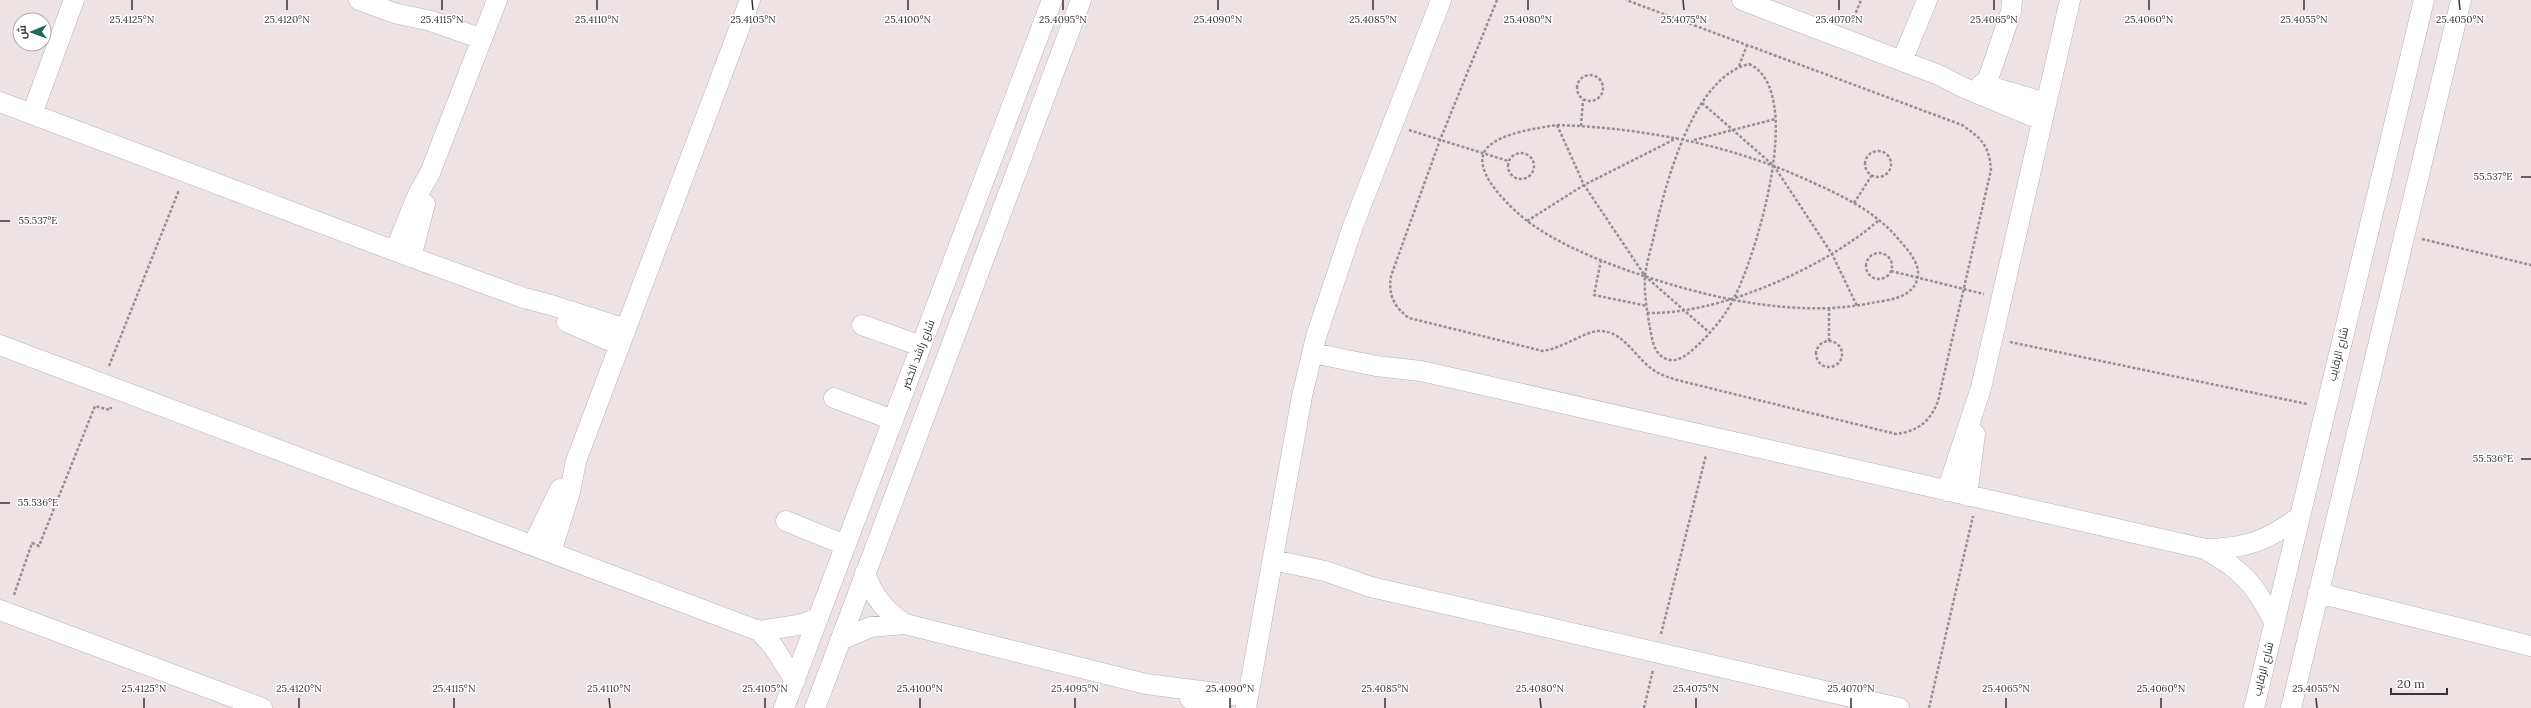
<svg xmlns="http://www.w3.org/2000/svg" width="2531" height="708" viewBox="0 0 2531 708" font-family="Lora,Cairo,serif">
  <rect width="100%" height="100%" fill="#ede3e5"/>
  <g fill="none" stroke-linecap="round" stroke-linejoin="round">
    <!-- minor casing -->
    <g stroke="#b9b0b1" stroke-width="21">
      <path id="minor" d="M359,0L394,13L431,21L482,39
        M1742,0L1939,75L1962,87L2042,120
        M1902,61L1927,0
        M1982,84L2046,103
        M1986,85L2011,12L2012,0
        M0,102L411,257L524,298L551,305L626,329
        M32,114L74,0
        M395,251L418,194L430,173L497,0
        M411,257L425,204
        M567,322L620,345
        M862,325L921,346
        M0,345L759,631L773,646L795,681
        M1313,353L1376,366L1421,371L2205,549C2244,549 2267,541 2299,517
        M834,398L893,420
        M1947,491L1981,388L2070,0
        M1967,496L1975,434
        M786,521L845,545
        M533,545L560,489
        M2206,550C2242,569 2257,587 2274,622
        M551,552L570,492L576,461L750,0
        M1273,560L1325,571L1371,587L1899,708
        M865,573C873,596 885,611 905,624
        M2318,593L2531,646
        M0,610L262,708
        M759,631L798,625L817,619
        M840,640L871,627L905,624L1146,684L1248,697
        M1190,699L1221,708
        M784,708L1052,0
        M815,708L1081,0
        M1246,708L1302,396L1316,337L1353,226L1441,0
        M2254,708L2424,0
        M2291,708L2461,0"/>
    </g>
    <!-- path -->
    <path stroke="#968f91" stroke-width="2.5" stroke-dasharray="3 2" stroke-linecap="butt" d="M1497,0L1440,140L1391,276C1388,295 1394,307 1409,318L1543,351C1563,348 1584,332 1598,331C1623,330 1634,356 1652,369C1660,375 1668,377 1677,380L1896,434C1918,431 1930,422 1938,401L1991,170C1989,145 1982,139 1962,125L1626,0
      M1852,22L1861,0
      M1749,64C1807,90 1756,256 1734,298C1726,315 1712,331 1699,344C1689,353 1678,365 1664,358C1653,352 1652,338 1650,328C1647,312 1644,293 1645,277C1646,265 1650,252 1653,240C1664,189 1691,78 1749,64Z
      M1739,66L1747,45
      M1577 88a13 13 0 1 1 26 0a13 13 0 1 1-26 0Z
      M1702,103L1774,166L1832,254L1857,306
      M1557,125C1647,128 1737,146 1818,185C1849,199 1878,214 1900,241C1909,251 1922,266 1917,280C1911,299 1887,300 1871,303C1799,318 1713,299 1644,276C1605,263 1561,246 1527,221C1512,209 1468,169 1487,148C1500,133 1538,128 1557,125Z
      M1557,125L1584,185L1645,276L1710,333
      M1581,126L1583,100
      M1409,130L1508,161
      M1694,140L1775,119
      M1865 164a13 13 0 1 1 26 0a13 13 0 1 1-26 0Z
      M1508 166a13 13 0 1 1 26 0a13 13 0 1 1-26 0Z
      M1854,203L1872,175
      M1527,221L1584,185L1677,138
      M2422,239L2531,265
      M1866 266a13 13 0 1 1 26 0a13 13 0 1 1-26 0Z
      M1601,260L1594,295L1647,306
      M1891,271L1984,294
      M1647,313C1719,315 1826,267 1879,220
      M1816 354a13 13 0 1 1 26 0a13 13 0 1 1-26 0Z
      M1829,341V309
      M2010,342L2307,404
      M109,366L179,190
      M14,595L32,543L39,546L95,406L110,410L111,407
      M1661,634L1706,455
      M1644,708L1653,670
      M1929,708L1973,516"/>
    <!-- minor -->
    <use href="#minor" stroke="#fff" stroke-width="20"/>
  </g>
  <!-- ticks -->
  <path fill="none" stroke="#373334" stroke-width="1.5" d="M132,0V10M287,0V10M442,0V10M597,0V10M752,0L753,10M908,0V10M1063,0V10M1218,0V10M1373,0V10M1528,0V10M1683,0L1684,10M1839,0V10M1994,0V10M2149,0V10M2304,0V10M2459,0L2460,10M2521,177H2531M0,221H10M2521,459H2531M0,503H10M144,698V708M299,698V708M454,698V708M609,698L610,708M765,698V708M920,698V708M1075,698V708M1230,698V708M1385,698V708M1540,698L1541,708M1696,698V708M1851,698V708M2006,698V708M2161,698V708M2316,698L2317,708"/>
  <g text-anchor="middle" dominant-baseline="central" stroke-width="3" stroke-linejoin="round" paint-order="stroke">
    <!-- street labels -->
    <g font-size="11" fill="#373334" stroke="#fff">
      <text transform="translate(918 354) rotate(-69)">شارع راشد الخضر</text>
      <text transform="translate(2338 354) rotate(-76)">شارع الرقايب</text>
      <text transform="translate(2263 669) rotate(-76)">شارع الرقايب</text>
    </g>
  </g>
  <g font-size="10" text-anchor="middle" fill="#373334" stroke="#fff" stroke-width="3" stroke-linejoin="round" paint-order="stroke">
    <text x="132" y="23">25.4125°N</text>
    <text x="287" y="23">25.4120°N</text>
    <text x="442" y="23">25.4115°N</text>
    <text x="597" y="23">25.4110°N</text>
    <text x="753" y="23">25.4105°N</text>
    <text x="908" y="23">25.4100°N</text>
    <text x="1063" y="23">25.4095°N</text>
    <text x="1218" y="23">25.4090°N</text>
    <text x="1373" y="23">25.4085°N</text>
    <text x="1528" y="23">25.4080°N</text>
    <text x="1684" y="23">25.4075°N</text>
    <text x="1839" y="23">25.4070°N</text>
    <text x="1994" y="23">25.4065°N</text>
    <text x="2149" y="23">25.4060°N</text>
    <text x="2304" y="23">25.4055°N</text>
    <text x="2460" y="23">25.4050°N</text>
    <text x="2493" y="180">55.537°E</text>
    <text x="38" y="224">55.537°E</text>
    <text x="2493" y="462">55.536°E</text>
    <text x="38" y="506">55.536°E</text>
    <text x="144" y="692">25.4125°N</text>
    <text x="299" y="692">25.4120°N</text>
    <text x="454" y="692">25.4115°N</text>
    <text x="609" y="692">25.4110°N</text>
    <text x="765" y="692">25.4105°N</text>
    <text x="920" y="692">25.4100°N</text>
    <text x="1075" y="692">25.4095°N</text>
    <text x="1230" y="692">25.4090°N</text>
    <text x="1385" y="692">25.4085°N</text>
    <text x="1540" y="692">25.4080°N</text>
    <text x="1696" y="692">25.4075°N</text>
    <text x="1851" y="692">25.4070°N</text>
    <text x="2006" y="692">25.4065°N</text>
    <text x="2161" y="692">25.4060°N</text>
    <text x="2316" y="692">25.4055°N</text>
  </g>
  <!-- north arrow -->
  <g transform="translate(32 32) rotate(269)"><circle r="19" fill="#ffffff" stroke="#afadae"/>
  <path d="M0-3L7 15L0 10L-7 15Z" fill="#1f6961"/>
  <text y="-6" font-size="11" font-weight="bold" text-anchor="middle" fill="#373334">ش</text>
  </g>
  <!-- scale -->
  <path d="M2391 688v6h56v-6" fill="none" stroke="#373334" stroke-width="2"/>
  <text x="2397" y="688" font-size="12" fill="#373334" stroke="#ffffff" stroke-width="3" paint-order="stroke">20 m</text>
</svg>
